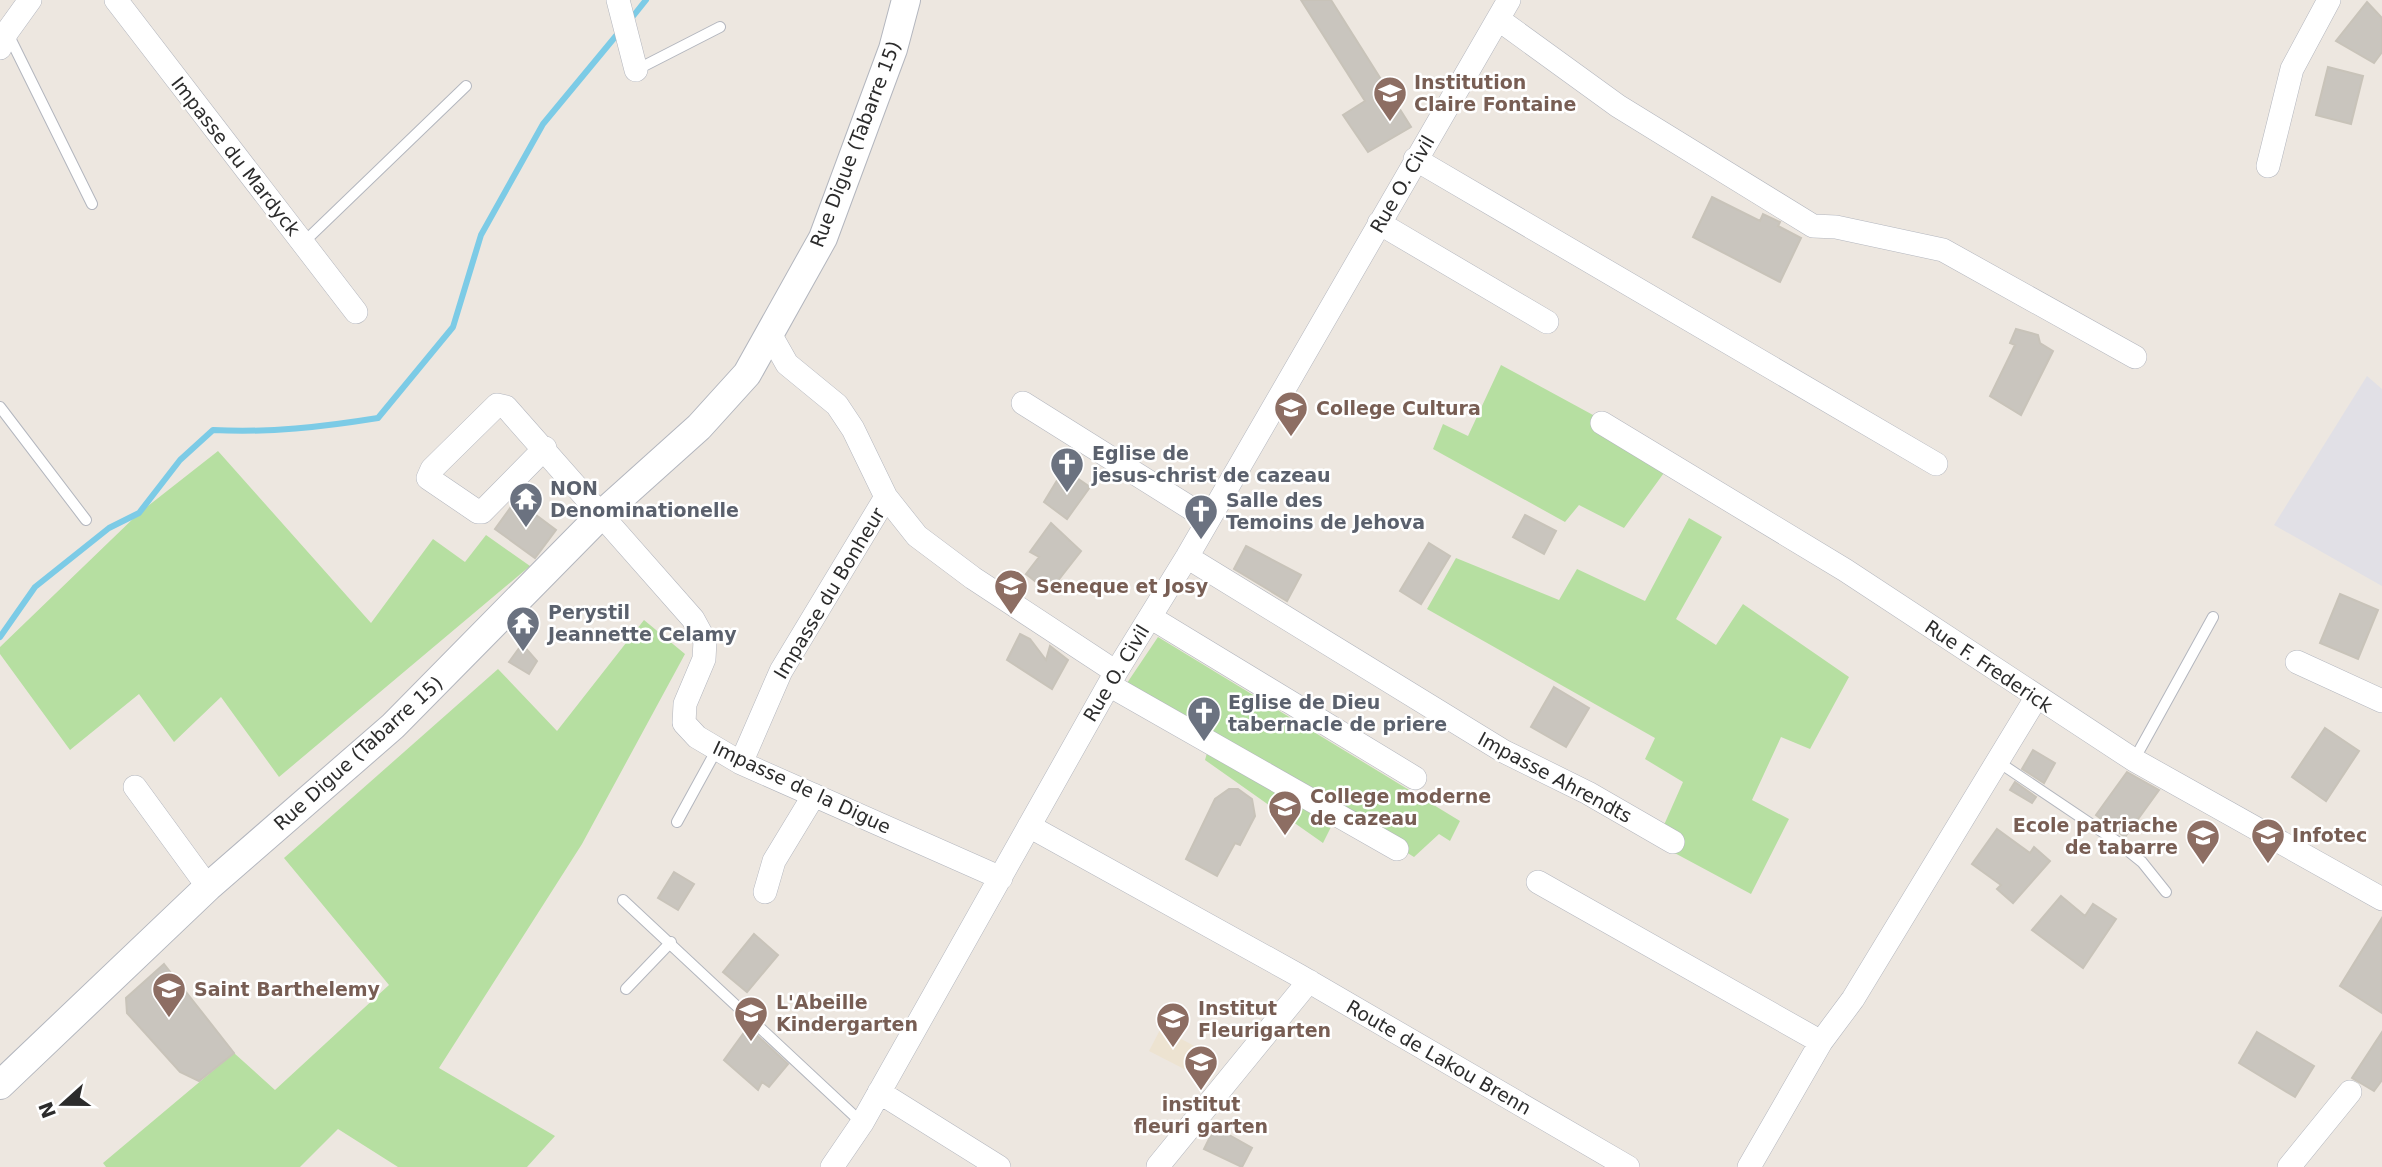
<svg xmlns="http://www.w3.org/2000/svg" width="2382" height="1167" viewBox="0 0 2382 1167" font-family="'DejaVu Sans',sans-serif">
  <rect width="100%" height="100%" fill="#ede7e0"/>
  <!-- industrial -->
  <path fill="#e1e0e6" d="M2367,376L2382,389V586L2274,525Z"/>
  <!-- education -->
  <path fill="#ede3d1" d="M1161,1028L1198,1048L1186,1070L1149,1051Z"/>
  <!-- green -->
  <path fill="#b6dfa1" d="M1501,365L1674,459L1624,528L1579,505L1565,522L1433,449L1443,424L1468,436Z
    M218,451L371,623L433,539L465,562L486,535L530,566L279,777L221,697L174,742L139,694L70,750L0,654V647L139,513Z
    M1689,518L1722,537L1676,619L1716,645L1743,604L1849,677L1810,749L1781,737L1752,800L1789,819L1751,894L1656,843L1683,782L1645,759L1655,738L1427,609L1456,558L1559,600L1577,569L1645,601Z
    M644,620L685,654L582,844L439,1068L555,1136L527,1167H398L338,1129L300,1167H106L103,1163L234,1053L275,1090L389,985L284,858L498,669L557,731Z
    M1158,637L1460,821L1450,841L1439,834L1414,857L1339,811L1323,843L1205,760L1209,746L1123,689Z"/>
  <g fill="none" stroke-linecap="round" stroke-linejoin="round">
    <!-- stream -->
    <path stroke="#7ccbe6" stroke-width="6" d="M630,20L646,0
      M0,637L35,587L109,528L139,513L180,460L213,430C269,433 322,427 378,418L453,327L481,235L543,124L620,31"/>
  </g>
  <!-- building -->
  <path fill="#c9c5be" stroke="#c8c3b9" stroke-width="2" d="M1301,0H1331L1411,127L1368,152L1343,115L1365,101Z
    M2367,2L2382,18V52L2374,63L2336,41Z
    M2328,67L2363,76L2351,124L2316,115Z
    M1712,197L1760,221L1763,214L1780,222L1778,226L1801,238L1780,282L1693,237Z
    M2016,329L2038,335L2040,343L2053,351L2021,415L1990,396L2015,345L2010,343Z
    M1064,469L1090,487L1067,519L1044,502Z
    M516,500L556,530L535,558L495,529Z
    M1525,515L1556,531L1544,554L1513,537Z
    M1051,523L1081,551L1049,592L1026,574L1039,557L1030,552Z
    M1429,543L1450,556L1421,604L1400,591Z
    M1246,546L1301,575L1287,601L1234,569Z
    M2340,594L2378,610L2358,659L2320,643Z
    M1020,634L1030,639L1046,660L1050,646L1068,660L1052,689L1007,660Z
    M522,644L537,661L529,674L509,662Z
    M1554,687L1589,708L1566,747L1531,727Z
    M2325,728L2359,751L2326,801L2292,777Z
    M2033,750L2055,763L2044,783L2022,769Z
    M2127,772L2159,790L2125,837L2096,815Z
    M2015,782L2036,797L2032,803L2010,790Z
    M1229,789H1238L1252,799L1255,816L1240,845L1235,843L1217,876L1186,859L1215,799Z
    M1997,829L2030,853L2034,847L2050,861L2013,903L1997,889L2001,885L1972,864Z
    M674,872L694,884L678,910L658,898Z
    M2061,896L2085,916L2093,904L2116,919L2083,968L2032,930Z
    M2382,918V1013L2340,986Z
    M754,934L778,955L747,992L723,972Z
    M164,964L234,1053L199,1081L180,1072L127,1013L126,998Z
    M748,1027L788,1064L769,1087L762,1082L758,1090L724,1060Z
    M2257,1032L2314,1066L2295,1097L2239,1063Z
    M2382,1032V1080L2374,1091L2352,1078Z
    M1215,1127L1252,1148L1242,1167L1204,1149Z"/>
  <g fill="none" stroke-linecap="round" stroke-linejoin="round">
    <!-- service casing -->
    <g stroke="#b3b6be" stroke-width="12">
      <path id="service" d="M8,34L92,204
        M636,70L720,27
        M303,243L466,86
        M0,407L86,520
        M2134,760L2213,617
        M1997,761L2116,841L2142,862L2166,892
        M677,822L717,749
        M623,900L862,1123
        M626,989L671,942"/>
    </g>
    <!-- minor casing -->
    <g stroke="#b3b6be" stroke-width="24">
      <path id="minor" d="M116,0L356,312
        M618,0L636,70
        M1498,19L1618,106L1813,226L1836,227L1943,250L2135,357
        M0,48L7,32L30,0
        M1415,159L1936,464
        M2268,166L2292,69L2329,0
        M1379,223L1547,322
        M770,334L787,364L837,405L853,429L886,497
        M1023,403L1208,519
        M1602,423L1845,570L2134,760L2382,899
        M545,448L482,512H478L428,478L432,469L497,405L506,407L693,619L705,641L704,659L685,704L684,723L697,737L741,763L1001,878
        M1187,557L1503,751L1588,793L1673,842
        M1150,617L1415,778
        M2297,662L2382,701
        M1109,685L1397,849
        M741,763L781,671L886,497L917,536L973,578L1116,672
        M135,787L208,887
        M1029,826L1298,975L1628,1167
        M1538,882L1821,1042L1853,999L2036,698
        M765,892L774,861L814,795
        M879,1092L999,1167
        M1158,1166L1309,981
        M832,1167L862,1123L1116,672L1187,557L1509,0
        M1749,1167L1821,1042
        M2289,1167L2350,1092"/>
    </g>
    <!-- tertiary casing -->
    <g stroke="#b3b6be" stroke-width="30">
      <path id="tertiary" d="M0,1085L208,887L393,726L601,515L699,427L747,374L823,238L893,49L906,0"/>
    </g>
    <!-- service -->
    <use href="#service" stroke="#fff" stroke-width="10"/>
    <!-- minor -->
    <use href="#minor" stroke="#fff" stroke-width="23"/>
    <!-- tertiary -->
    <use href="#tertiary" stroke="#fff" stroke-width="28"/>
  </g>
  <!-- icons -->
  <defs>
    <g id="school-pin" transform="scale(1.75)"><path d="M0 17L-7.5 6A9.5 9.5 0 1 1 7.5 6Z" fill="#8d6e63" stroke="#fff"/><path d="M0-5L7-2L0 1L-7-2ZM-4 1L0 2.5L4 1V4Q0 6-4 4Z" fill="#fff"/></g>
    <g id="church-pin" transform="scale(1.75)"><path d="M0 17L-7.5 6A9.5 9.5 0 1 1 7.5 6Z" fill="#6b7280" stroke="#fff"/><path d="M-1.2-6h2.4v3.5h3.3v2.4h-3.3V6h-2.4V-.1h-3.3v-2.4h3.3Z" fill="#fff"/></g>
    <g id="temple-pin" transform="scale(1.75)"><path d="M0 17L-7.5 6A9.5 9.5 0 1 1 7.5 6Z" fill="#6b7280" stroke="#fff"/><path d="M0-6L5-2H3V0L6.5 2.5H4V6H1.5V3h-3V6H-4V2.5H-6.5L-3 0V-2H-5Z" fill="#fff"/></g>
    <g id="university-pin" transform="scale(1.75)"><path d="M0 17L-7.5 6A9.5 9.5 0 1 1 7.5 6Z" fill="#8d6e63" stroke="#fff"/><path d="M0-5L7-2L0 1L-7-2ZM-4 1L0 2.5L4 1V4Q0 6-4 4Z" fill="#fff"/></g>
  </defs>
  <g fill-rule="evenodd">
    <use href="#school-pin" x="1390" y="93"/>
    <use href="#school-pin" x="1291" y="408"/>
    <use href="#church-pin" x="1067" y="464"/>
    <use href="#temple-pin" x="526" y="499"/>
    <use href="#church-pin" x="1201" y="511"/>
    <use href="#school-pin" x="1011" y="586"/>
    <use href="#temple-pin" x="523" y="623"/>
    <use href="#church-pin" x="1204" y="713"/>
    <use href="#university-pin" x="1285" y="807"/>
    <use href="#school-pin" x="2268" y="835"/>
    <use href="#university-pin" x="2203" y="836"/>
    <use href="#school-pin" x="169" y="989"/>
    <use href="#school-pin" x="751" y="1013"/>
    <use href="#school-pin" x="1173" y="1019"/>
    <use href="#school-pin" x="1201" y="1062"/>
  </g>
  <g text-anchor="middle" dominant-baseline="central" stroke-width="5" stroke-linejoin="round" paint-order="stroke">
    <!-- education labels -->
    <g font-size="19" font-weight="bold" fill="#785e54" stroke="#fff" text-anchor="start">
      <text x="1414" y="82">Institution<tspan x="1414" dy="22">Claire Fontaine</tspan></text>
      <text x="1316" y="408">College Cultura</text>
      <text x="1036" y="586">Seneque et Josy</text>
      <text x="1310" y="796">College moderne<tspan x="1310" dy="22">de cazeau</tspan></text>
      <text x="2178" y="825" text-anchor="end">Ecole patriache<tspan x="2178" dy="22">de tabarre</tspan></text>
      <text x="2292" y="835">Infotec</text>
      <text x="194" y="989">Saint Barthelemy</text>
      <text x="776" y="1002">L'Abeille<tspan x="776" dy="22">Kindergarten</tspan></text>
      <text x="1198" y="1008">Institut<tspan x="1198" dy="22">Fleurigarten</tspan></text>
      <text x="1201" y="1104" text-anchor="middle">institut<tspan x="1201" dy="22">fleuri garten</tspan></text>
    </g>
    <!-- street labels -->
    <g font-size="19" fill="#2c2c2c" stroke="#fff">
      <text transform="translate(855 144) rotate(-69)">Rue Digue (Tabarre 15)</text>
      <text transform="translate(236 156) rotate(52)">Impasse du Mardyck</text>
      <text transform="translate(1402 184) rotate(-60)">Rue O. Civil</text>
      <text transform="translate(829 593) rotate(-59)">Impasse du Bonheur</text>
      <text transform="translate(1989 666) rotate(34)">Rue F. Frederick</text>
      <text transform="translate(1116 673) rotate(-59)">Rue O. Civil</text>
      <text transform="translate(358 753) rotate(-42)">Rue Digue (Tabarre 15)</text>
      <text transform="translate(1555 777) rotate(28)">Impasse Ahrendts</text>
      <text transform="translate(802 787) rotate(25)">Impasse de la Digue</text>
      <text transform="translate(1439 1057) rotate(30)">Route de Lakou Brenn</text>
    </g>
    <!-- worship labels -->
    <g font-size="19" font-weight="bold" fill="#5b616d" stroke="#fff" text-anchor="start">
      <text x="1092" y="453">Eglise de<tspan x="1092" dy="22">jesus-christ de cazeau</tspan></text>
      <text x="550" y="488">NON<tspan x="550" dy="22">Denominationelle</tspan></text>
      <text x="1226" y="500">Salle des<tspan x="1226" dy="22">Temoins de Jehova</tspan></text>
      <text x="548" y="612">Perystil<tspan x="548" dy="22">Jeannette Celamy</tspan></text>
      <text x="1228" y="702">Eglise de Dieu<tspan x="1228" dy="22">tabernacle de priere</tspan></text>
    </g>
  </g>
  <!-- north arrow -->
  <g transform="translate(63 1104) rotate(249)" stroke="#ffffff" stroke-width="5" paint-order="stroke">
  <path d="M0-5L12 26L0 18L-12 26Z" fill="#2c2c2c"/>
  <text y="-10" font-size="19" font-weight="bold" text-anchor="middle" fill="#2c2c2c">N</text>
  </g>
</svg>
